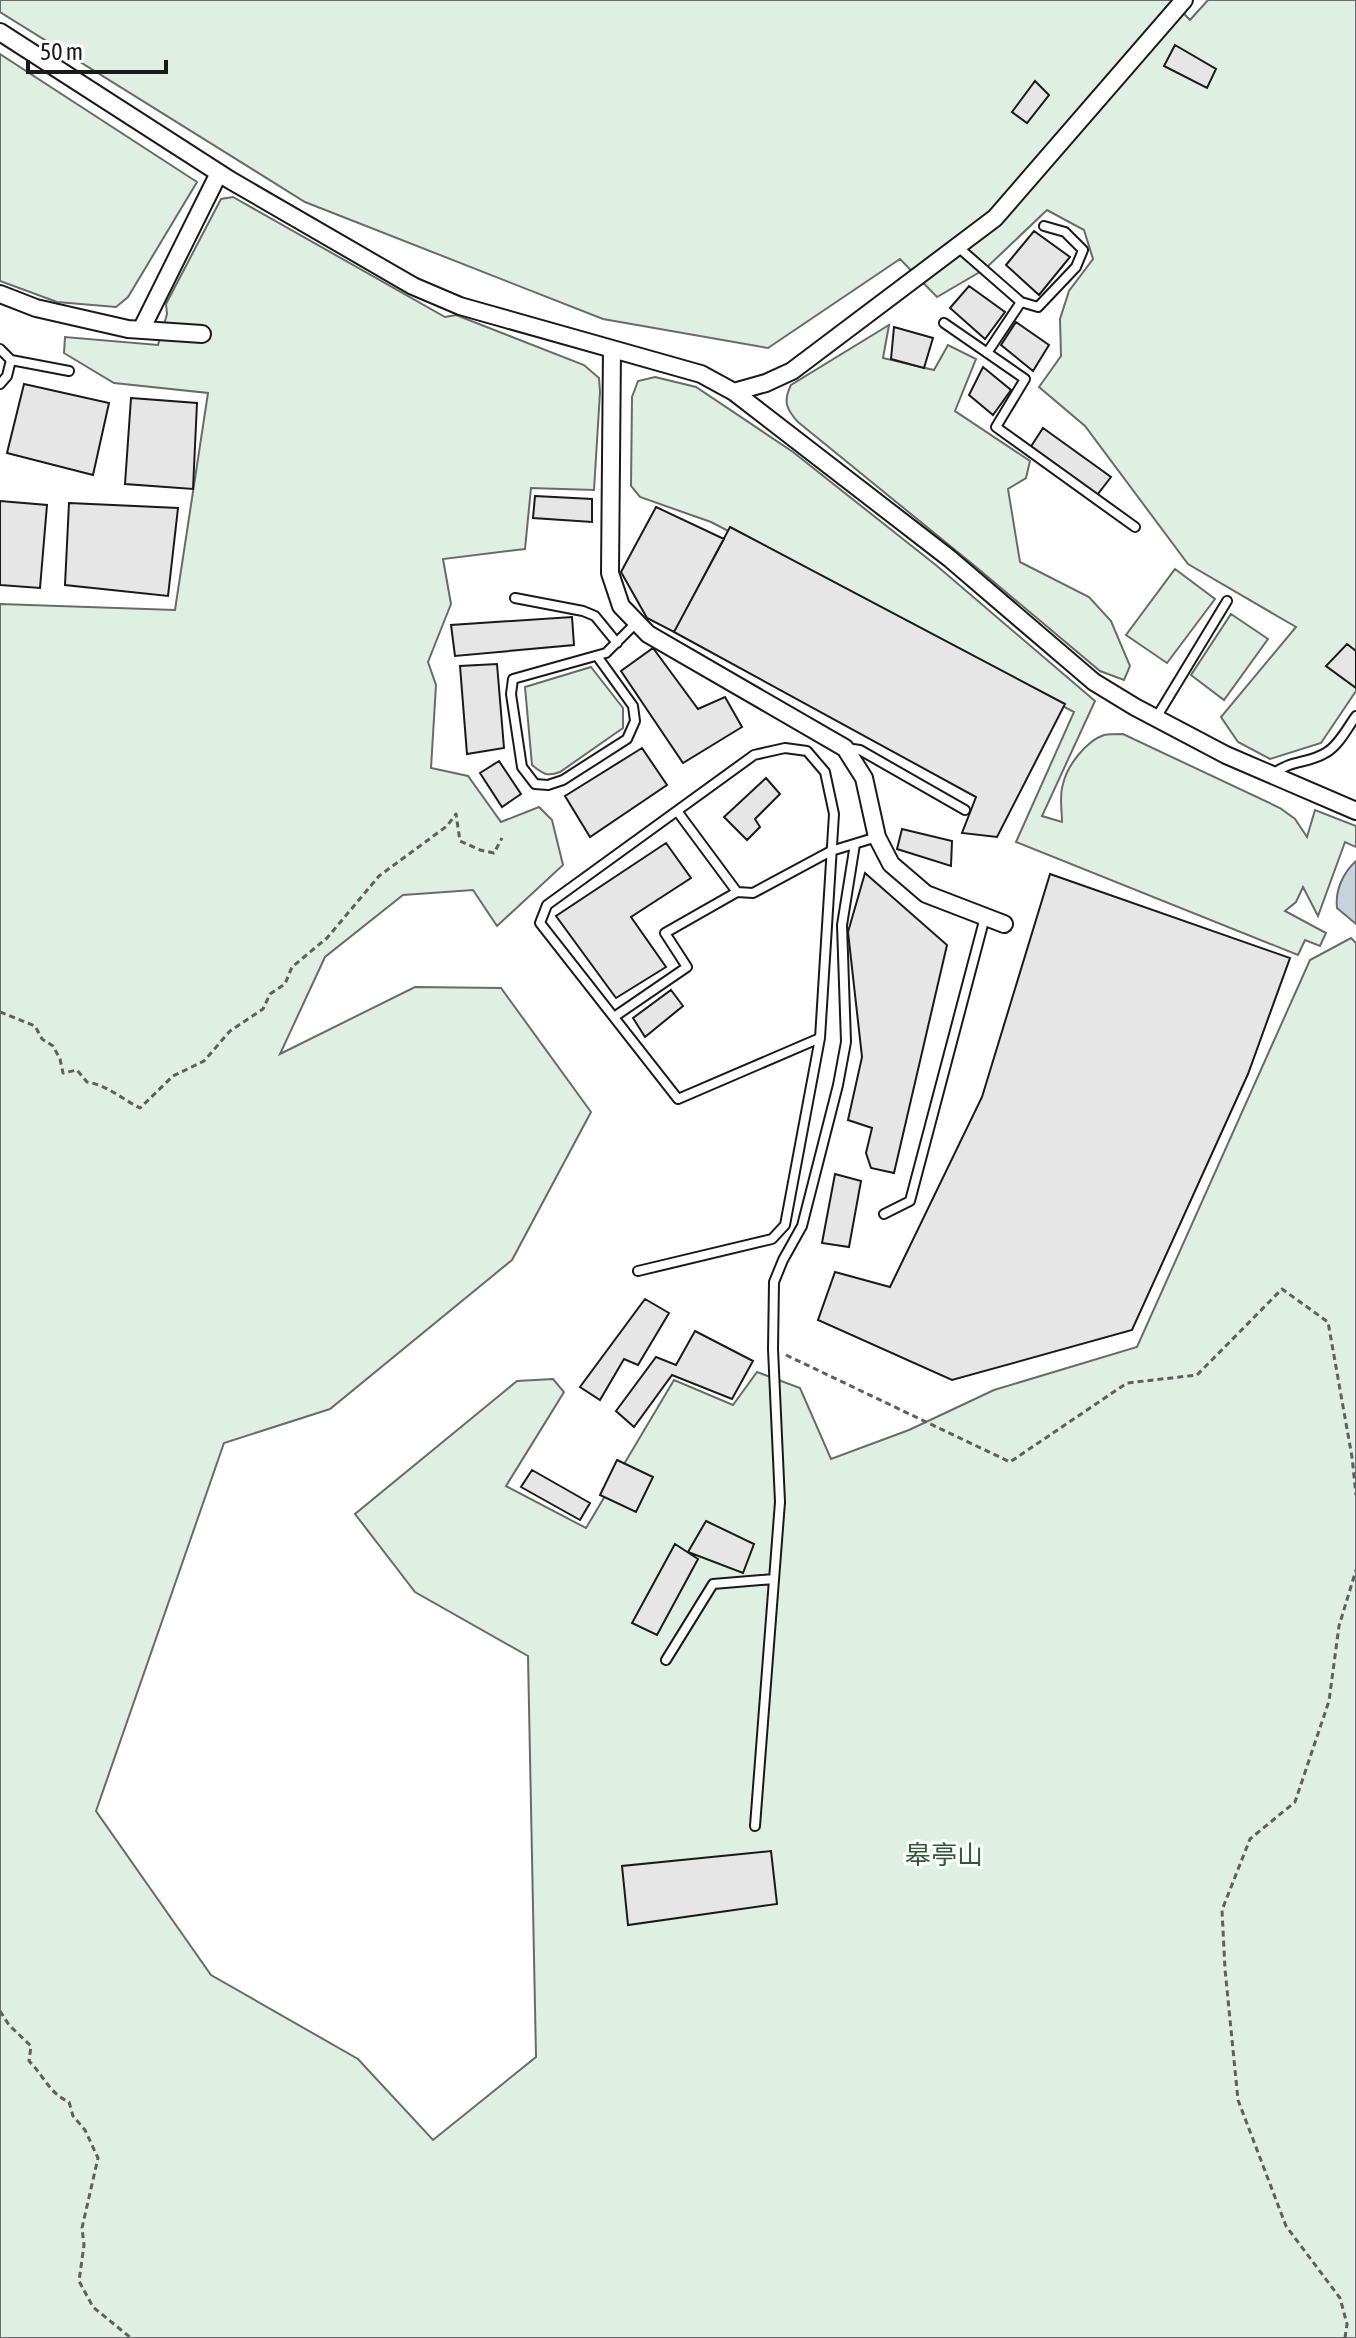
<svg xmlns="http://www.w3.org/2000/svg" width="1356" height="2338" viewBox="0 0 1356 2338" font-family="'Asap Condensed','Noto Sans SC',sans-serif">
  <rect width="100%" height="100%" fill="#fff"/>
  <!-- green -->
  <path fill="#e0efe3" stroke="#6a6a6a" stroke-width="2" d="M0,0H1171L1190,20L1208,0H1356V691L1321,743L1270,759L1238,742L1221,717L1296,627L1188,564L1085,426L1039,387L1061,356L1060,319L1069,291L1093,259L1084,230L1047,210L985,269L937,297L900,259L768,348L603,319L305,202L0,12Z
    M0,54L197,182L128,297L116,307L57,302L0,281Z
    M233,197L445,317L456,315L584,365L599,378L600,392L594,490L531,488L525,549L443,559L451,604L428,662L436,685L431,768L468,776L501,822L539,807L552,820L563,865L497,926L473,890L403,895L325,957L280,1054L415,987L501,988L591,1112L512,1260L330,1409L224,1443L96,1811L211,1975L358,2059L433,2140L536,2057L528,1656L415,1592L355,1514L517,1381L553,1379L564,1392L506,1486L586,1528L674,1380L733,1405L757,1372L800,1388L831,1459L909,1430L994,1390L1137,1347L1310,960L1351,938L1356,943V2338H0V604L175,610L208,393L114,383L64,353L65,337L158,345L167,314L166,304L221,199Z
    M889,325L883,358L934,370L948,345L976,359L955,411L1030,461L1026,478L1008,489L1020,562L1089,597L1111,621L1130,666L1124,680L1100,671L976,567L798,422C786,409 783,401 791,385Z
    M655,377L696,387L793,452L937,566L1095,701L1042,816L1062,822C1062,810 1059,796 1063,784C1067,766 1086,741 1104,735C1110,734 1118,734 1123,734L1280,808L1295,819L1307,837L1315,810L1356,826V847L1345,842L1318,916L1303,887L1296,902L1285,911L1326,933L1320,946L1305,940L1298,955L1016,842L1074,712L711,522L640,497L631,486L632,397L638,381Z
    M1175,569L1215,599L1167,663L1126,635Z
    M1231,614L1268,639L1224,700L1191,675Z
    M591,667L623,708V728L560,772C547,777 543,774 532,765L525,687Z"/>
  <!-- water -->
  <path fill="#c6d2dc" stroke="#6a6a6a" stroke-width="2" d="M1356,861V924L1337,908C1335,890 1343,873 1356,861Z"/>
  <!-- building -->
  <path fill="#e6e6e6" stroke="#1a1a1a" stroke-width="2" d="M1175,45L1216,69L1207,88L1164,66Z
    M1035,81L1049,95L1027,123L1012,112Z
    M1034,231L1070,257L1039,295L1006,265Z
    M969,286L1005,312L985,339L950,308Z
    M1016,322L1049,345L1033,371L1001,345Z
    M894,327L933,338L924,368L891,359Z
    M983,367L1011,390L993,415L969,395Z
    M24,384L109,403L93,475L7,453Z
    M131,398L197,403L193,489L125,484Z
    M1043,428L1111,477L1094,499L1030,448Z
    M535,496L592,499V522L533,518Z
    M0,501L47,505L40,588L0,585Z
    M69,503L178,508L168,596L65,585Z
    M656,507L724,539L674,632L647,618L621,572Z
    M730,527L1065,704L997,837L962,833L976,797L674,632Z
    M572,617L574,645L455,656L451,625Z
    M1347,644L1356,651V688L1326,666Z
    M653,648L698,709L725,697L742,727L683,763L621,671Z
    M497,664L504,748L467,754L460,666Z
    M642,748L667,785L590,837L565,796Z
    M499,761L521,794L502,807L480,773Z
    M766,778L780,794L755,819L760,827L747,840L724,817Z
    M902,829L952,841L951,866L897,849Z
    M666,843L691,878L631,917L666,967L616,998L556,916Z
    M865,873L947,945L894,1173L871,1168L866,1153L872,1128L848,1120L862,1057L848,932Z
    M1050,874L1290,958L1248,1074L1132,1330L952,1380L818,1320L835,1272L890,1287L982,1097Z
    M671,990L683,1006L645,1037L633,1018Z
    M835,1174L861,1181L849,1247L822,1243Z
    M645,1299L669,1313L638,1365L624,1359L600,1400L580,1387Z
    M695,1331L753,1361L732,1399L672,1375L634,1427L616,1411L656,1357L676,1365Z
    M617,1460L653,1477L636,1512L600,1495Z
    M532,1470L590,1503L580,1520L521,1487Z
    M706,1521L754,1544L743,1573L688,1552Z
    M675,1544L698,1559L657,1635L632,1623Z
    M771,1851L777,1904L628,1925L622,1866Z"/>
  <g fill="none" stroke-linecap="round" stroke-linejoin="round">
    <!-- lane casing -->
    <g stroke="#1a1a1a" stroke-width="12">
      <path id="lane" d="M958,247L1021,302
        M944,323L1025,379L996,427L1135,527
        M0,349L11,360L69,371
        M987,353L1021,302L1038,307L1076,267L1083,250L1065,232L1044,226
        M0,384L7,376L11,360
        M515,598L583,611L595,616L617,643
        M597,656L633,706L635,721L627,739L563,780L548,785L535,784L522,767L511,694L513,679L606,653L636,623
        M1156,718L1227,601
        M846,748L860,750L965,810
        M1273,774C1292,759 1309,764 1327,752C1339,745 1348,727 1356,716
        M677,811L737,892L753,893L831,851L877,837
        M614,1017L687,967L665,933L737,892
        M884,1214L910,1201L985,917
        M638,1271L772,1239L785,1225L820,1038L834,814L825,772L807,751L785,748L754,755L547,905L540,923L678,1099L820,1038
        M666,1660L713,1584L774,1579
        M755,1826L780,1502L773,1349L774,1282L783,1260L802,1226L838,1085L846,1042L842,925L855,844"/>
    </g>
    <!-- street casing -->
    <g stroke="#1a1a1a" stroke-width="20">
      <path id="street" d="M0,32L230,180L413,286L460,306L701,374L734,392L949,558L1094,682L1135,707L1226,755L1356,811
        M0,294L36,308L128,329L202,334
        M141,330L219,173
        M612,349L610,573L621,606L648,634L845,748L864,778L877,837L891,864L926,894L1004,924
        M734,392L766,383L792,371L995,218L1184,0"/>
    </g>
    <!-- path -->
    <path stroke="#5f5f5f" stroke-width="3" stroke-dasharray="6 4" stroke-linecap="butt" d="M0,1012L35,1026L42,1039L53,1046L60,1059L63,1073L77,1070L87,1082C107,1085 122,1099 140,1108L173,1076L204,1061L230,1031L263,1009L270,994L285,984L292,967L327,938L379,876L447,826L456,814L460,841L480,850L494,853L502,838
      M786,1355L1010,1462L1127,1383L1197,1375L1282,1289L1328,1322L1352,1457L1356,1495
      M0,2011L9,2025L31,2046L29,2061C44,2076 49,2093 69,2102L73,2116L85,2130L98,2158L82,2228L84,2245L79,2281L93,2307L131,2338
      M1345,2338L1347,2324L1340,2298L1286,2226L1238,2100L1225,1969L1222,1910L1250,1839L1295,1802L1329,1701L1339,1626L1356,1570"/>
    <!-- lane -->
    <use href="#lane" stroke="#fff" stroke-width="8"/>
    <!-- street -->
    <use href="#street" stroke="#fff" stroke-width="16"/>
  </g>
  <g text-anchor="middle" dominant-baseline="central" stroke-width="6" stroke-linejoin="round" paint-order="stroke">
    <!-- park labels -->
    <g font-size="26" fill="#2b5a34" stroke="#fff">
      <text x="944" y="1855">皋亭山</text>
    </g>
  </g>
  <!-- scale -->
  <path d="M28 60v12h138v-12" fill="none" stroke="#1a1a1a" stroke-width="4"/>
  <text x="40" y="60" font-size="24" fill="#1a1a1a" stroke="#ffffff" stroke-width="6" paint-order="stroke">50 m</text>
</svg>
